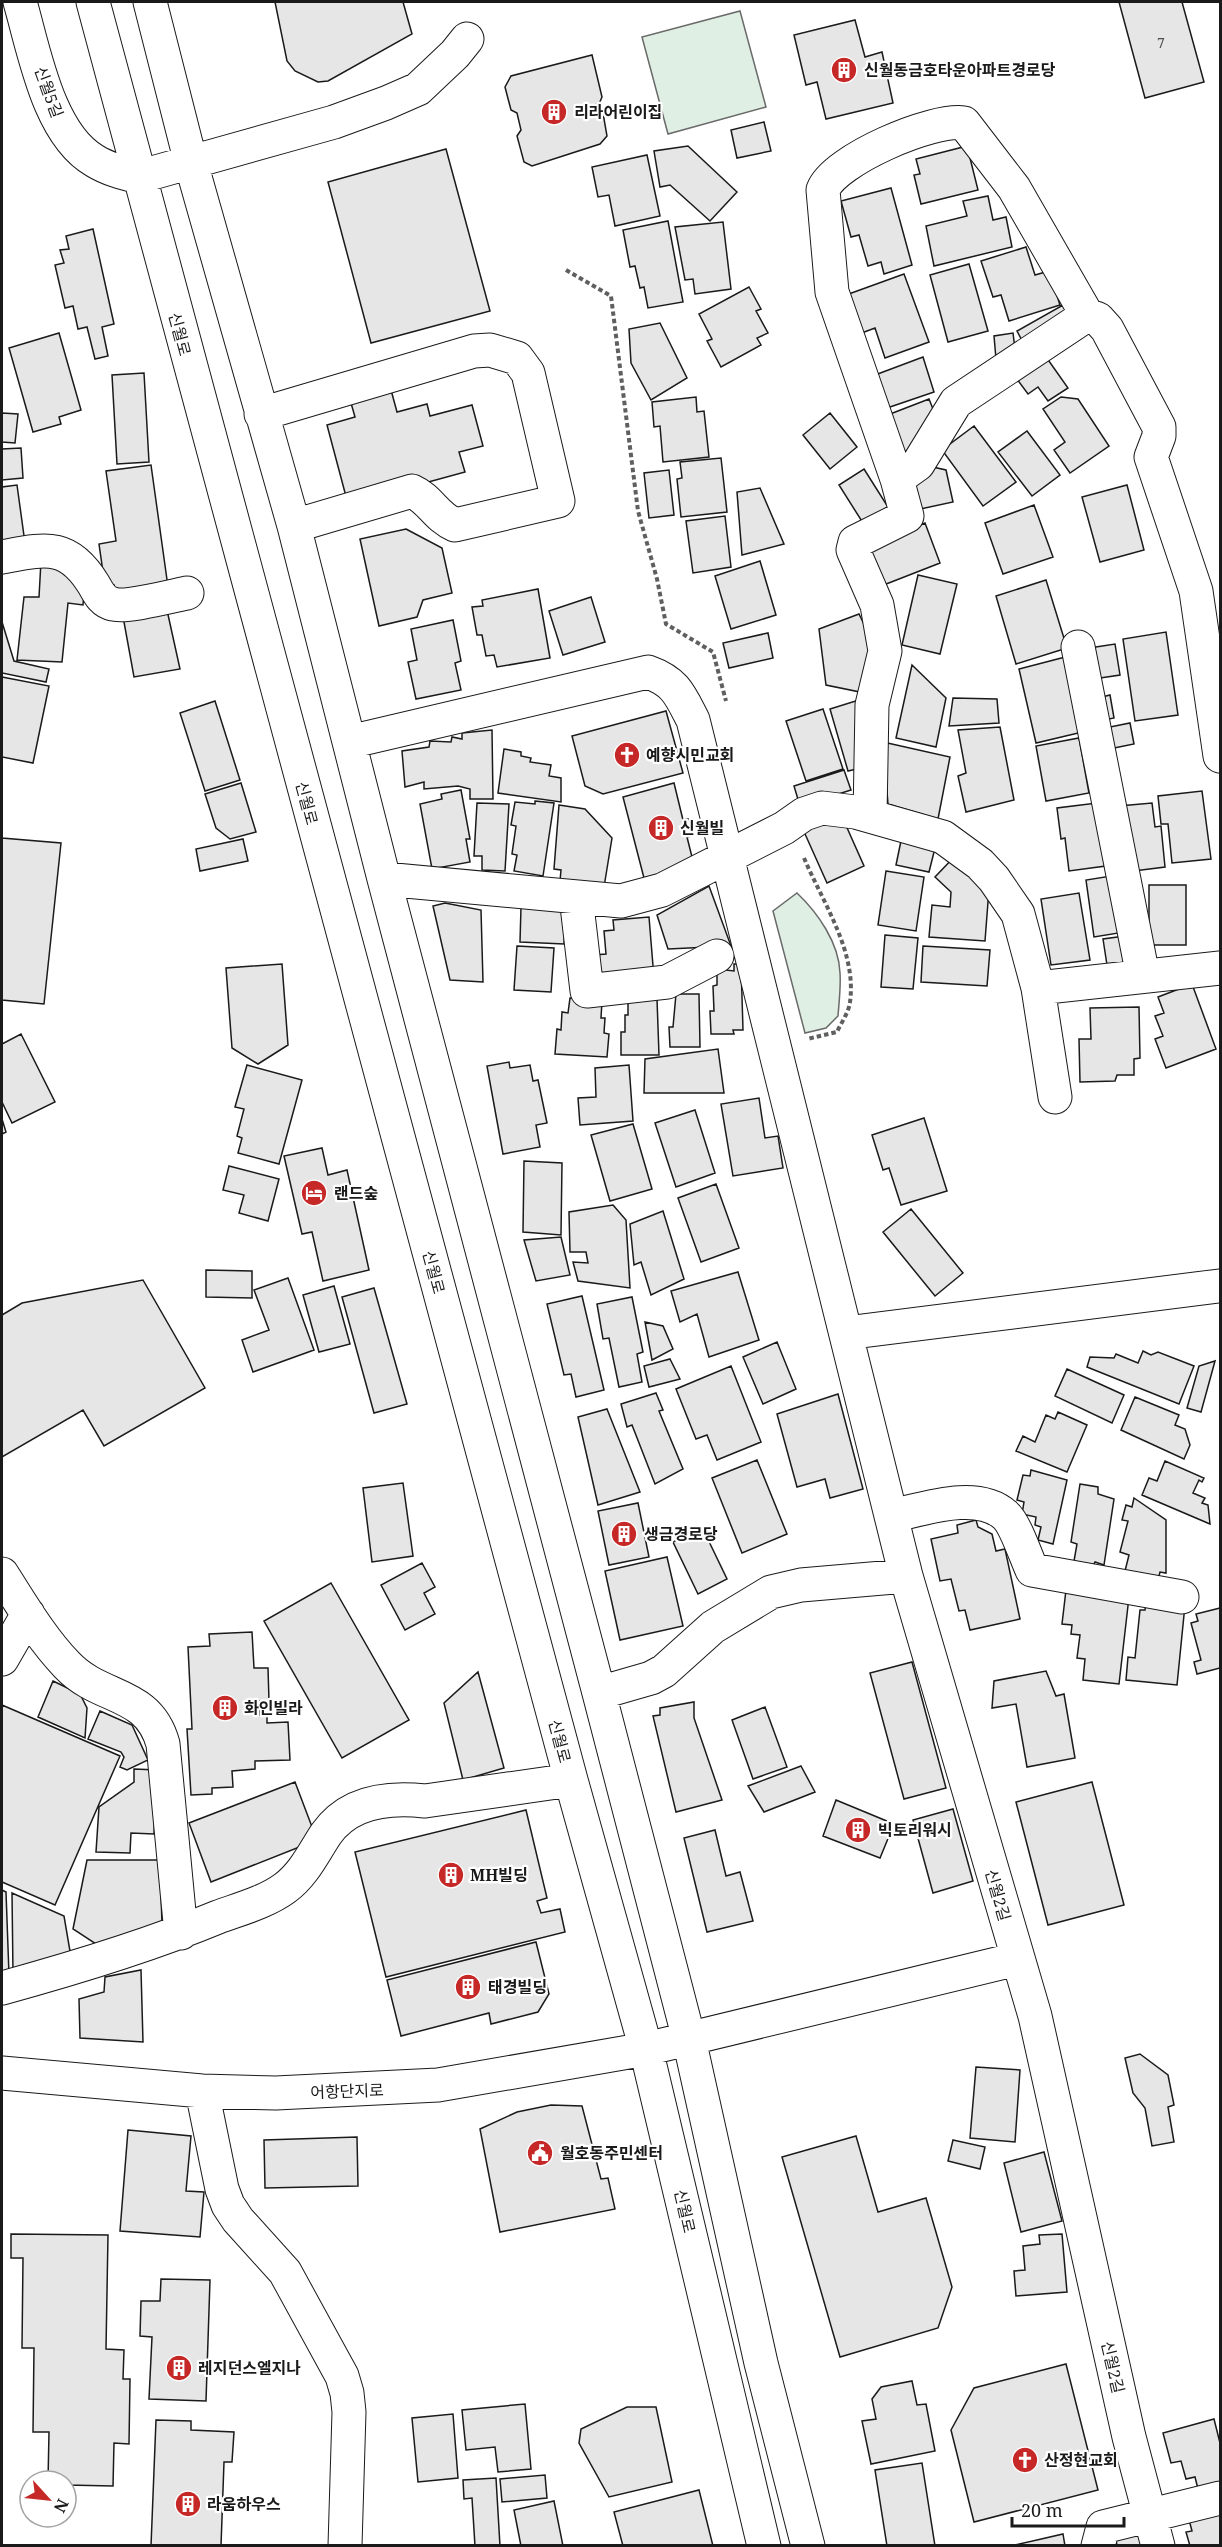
<svg xmlns="http://www.w3.org/2000/svg" width="1222" height="2547" viewBox="0 0 1222 2547" font-family="'Noto Serif','Noto Sans KR',serif">
  <rect width="100%" height="100%" fill="#fff"/>
  <!-- green -->
  <path fill="#e0efe3" stroke="#6a6a6a" stroke-width="1.5" d="M740,11L766,107L668,134L642,37Z
    M797,893C818,913 839,943 840,973C841,987 839,1002 838,1016L826,1028L805,1033L773,911Z"/>
  <!-- building -->
  <path fill="#e6e6e6" stroke="#1a1a1a" stroke-width="1.5" d="M275,2H403L412,34L328,81L318,82L295,71L287,61Z
    M1119,2H1182L1204,82L1145,98Z
    M855,20L865,57L882,52L893,103L826,119L817,82L806,85L794,35Z
    M592,55L602,97L599,104L593,105L595,115L603,113L607,136L600,144L532,166L524,162L517,136L521,130L517,113L511,110L505,87L511,76Z
    M764,122L771,151L737,158L731,130Z
    M688,146L737,192L710,221L670,185L660,187L654,151Z
    M967,146L978,190L921,204L914,175L920,174L916,159Z
    M446,149L490,311L371,343L328,182Z
    M647,155L660,216L615,226L609,195L598,197L592,167Z
    M891,188L912,265L884,274L881,262L868,266L859,235L851,237L841,201Z
    M988,196L993,220L1006,217L1012,247L934,266L926,226L967,216L963,201Z
    M668,221L683,302L648,308L644,287L640,288L635,266L630,267L623,230Z
    M723,222L731,289L695,294L693,279L685,280L675,227Z
    M93,229L114,324L102,327L108,356L95,359L87,327L78,329L73,306L65,308L55,265L64,263L60,250L69,249L66,236Z
    M1026,247L1035,275L1049,271L1060,305L1009,321L1001,295L993,297L981,261Z
    M969,264L988,331L948,342L930,275Z
    M904,274L929,342L885,358L875,328L859,334L846,295Z
    M749,287L761,309L756,311L768,333L757,338L761,345L721,367L707,341L712,339L699,314Z
    M1063,305L1071,320L1025,346L1017,331Z
    M660,323L687,378L651,400L631,363L629,329Z
    M59,333L81,410L59,417L61,424L33,432L9,348Z
    M1013,333L1016,357L996,359L994,336Z
    M1044,354L1068,388L1048,401L1038,387L1028,394L1014,375Z
    M923,357L934,392L887,408L875,375Z
    M384,364L397,412L427,404L430,416L472,405L483,446L459,452L465,472L348,504L327,425L355,417L343,375Z
    M144,373L149,462L117,464L112,375Z
    M696,397L697,412L704,411L709,457L663,462L660,426L654,427L652,402Z
    M1061,397L1078,399L1109,446L1070,473L1054,450L1065,442L1043,409Z
    M929,399L937,419L922,445L899,454L885,416Z
    M2,413L18,414L15,443L2,442Z
    M830,413L857,447L830,469L803,435Z
    M974,426L1016,482L983,506L942,450Z
    M1027,431L1060,475L1032,496L998,452Z
    M21,448L23,478L2,480V449Z
    M721,458L727,512L681,517L677,479L682,478L680,462Z
    M151,465L169,594L116,602L114,585L105,586L99,544L116,541L106,471Z
    M928,466L946,470L953,502L911,511L905,483Z
    M864,469L888,507L863,523L839,485Z
    M669,470L674,515L649,518L644,473Z
    M17,485L25,543L2,546V487Z
    M1127,485L1144,550L1100,562L1082,497Z
    M760,488L784,544L742,555L737,492Z
    M1034,505L1053,557L1003,574L985,523Z
    M725,516L731,567L693,573L686,521Z
    M925,523L940,563L876,588L861,548Z
    M406,529L442,548L452,593L423,600L417,617L379,626L360,539Z
    M41,561L85,580L83,605L68,603L62,662L17,660L24,597H39Z
    M760,561L776,615L731,629L715,576Z
    M918,575L957,584L940,654L902,645Z
    M1046,580L1067,648L1016,664L996,596Z
    M538,589L550,658L497,667L494,655L486,656L482,635H477L472,607L483,606L482,600Z
    M591,597L605,642L563,655L549,611Z
    M165,601L180,669L134,677L122,611Z
    M859,614L875,647L865,693L826,685L819,629Z
    M453,620L461,661L455,663L461,690L416,699L408,662L417,660L411,629Z
    M2,622L14,661L49,669L46,682L2,673Z
    M1166,632L1178,715L1135,721L1123,639Z
    M768,633L773,658L729,668L723,643Z
    M1115,644L1120,675L1087,680L1083,649Z
    M1073,655L1091,730L1036,743L1019,669Z
    M912,665L946,698L936,747L896,738Z
    M2,677L49,686L33,763L2,757Z
    M1110,695L1114,718L1099,721L1094,699Z
    M953,698L997,699L999,723L949,726Z
    M862,699L861,768L848,771L830,709Z
    M215,701L240,780L205,791L180,713Z
    M823,709L843,769L806,781L786,721Z
    M666,711L683,773L603,794L585,786L572,736Z
    M1130,723L1134,744L1104,750L1100,729Z
    M1000,727L1014,800L966,812L958,776L966,773L958,730Z
    M492,730L493,799H470V789L458,786L424,789V782L405,787L402,751L429,747L430,741L451,742L452,737L462,739V733Z
    M1079,738L1089,793L1046,801L1036,746Z
    M883,742L950,757L938,819L888,804Z
    M504,749L521,752V756L531,758L530,762L551,765L549,776L561,778V802L498,793Z
    M844,770L851,790L800,806L794,786Z
    M241,783L256,832L230,839L216,828L205,794Z
    M674,783L683,820L688,819L692,836L687,837L694,865L644,878L623,797Z
    M461,790L470,839H466L470,862L432,869L420,804L442,799L441,794Z
    M1202,791L1211,859L1172,863L1168,824H1161L1158,796Z
    M535,801L554,803L543,876L514,871L517,855L512,854L516,826L511,825L515,802L535,804Z
    M1105,802L1113,865L1069,871L1065,838L1061,839L1057,808Z
    M477,803L509,804L505,871L482,870V856H474Z
    M1152,803L1155,827L1161,826L1165,867L1126,872L1119,806Z
    M559,805L585,809L612,838L604,887L560,881L561,870L554,869Z
    M844,821L864,866L827,883L801,825Z
    M2,826V838L61,843L44,1004L2,1000Z
    M902,836L936,844L929,872L896,865Z
    M243,839L248,861L200,871L196,849Z
    M955,856L989,889L985,941L929,937L932,905L950,907L951,892L935,877Z
    M886,871L924,877L916,931L878,925Z
    M1117,875L1125,932L1094,937L1086,880Z
    M1149,885H1186V945H1149Z
    M709,886L731,946L668,949L657,915Z
    M1079,893L1090,960L1051,965L1041,899Z
    M445,903L481,910L483,982L450,980L433,906Z
    M521,907L566,910L564,944L520,942Z
    M649,917L654,978L597,983L594,955L606,954L604,931L614,930L613,920Z
    M885,935L918,938L913,989L881,987Z
    M1132,935L1135,960L1107,965L1103,939Z
    M517,946L554,948L551,992L514,990Z
    M923,946L990,950L987,986L921,982Z
    M282,964L288,1045L258,1064L232,1048L226,968Z
    M734,964H741L743,1030H733L734,1034H711L710,1011H714L713,986L717,985V969L734,971Z
    M1192,984L1216,1049L1166,1068L1155,1039L1163,1036L1155,1016L1164,1013L1158,997Z
    M676,994H699L700,1047H670L669,1027H673Z
    M570,998L602,1001L601,1018H605L604,1033L609,1034L607,1057L555,1054L557,1029L561,1030L562,1012L568,1013Z
    M657,999L659,1055H621V1032H625V1015H628V1000Z
    M1139,1007L1140,1058L1134,1059V1075H1117L1115,1081L1080,1082L1079,1039H1091L1090,1008Z
    M21,1034L55,1102L12,1123L2,1102V1044Z
    M718,1049L724,1093H644L645,1059Z
    M509,1062L510,1068L530,1065L533,1081L538,1080L547,1123L536,1125L540,1147L503,1154L487,1066Z
    M247,1065L302,1080L279,1164L238,1153L242,1138L237,1136L244,1109L235,1107Z
    M629,1065L633,1121L580,1125L578,1098L596,1097L595,1068Z
    M759,1098L765,1138L778,1136L783,1168L733,1176L721,1104Z
    M695,1110L715,1173L676,1187L655,1123Z
    M924,1118L947,1191L901,1205L889,1168L883,1170L872,1135Z
    M2,1119L6,1132L2,1134Z
    M633,1124L652,1189L610,1201L591,1135Z
    M322,1148L328,1175L347,1170L369,1270L323,1281L312,1232L302,1234L284,1156Z
    M524,1161L562,1163L561,1235L523,1232Z
    M229,1166L279,1179L268,1221L239,1213L244,1195L223,1190Z
    M716,1184L739,1248L701,1262L678,1198Z
    M613,1205L626,1220L630,1288L578,1281L573,1262L588,1263L586,1252H570L569,1212Z
    M911,1209L963,1273L935,1296L883,1232Z
    M663,1211L684,1279L651,1295L641,1262L634,1265L630,1224Z
    M561,1237L570,1275L536,1281L524,1240Z
    M206,1270L252,1271V1298L206,1297Z
    M738,1272L759,1340L709,1357L697,1314L680,1322L671,1291Z
    M288,1278L314,1350L253,1372L242,1340L269,1330L254,1290Z
    M143,1280L205,1388L104,1446L83,1410L2,1457V1315L22,1303Z
    M334,1286L350,1344L319,1352L303,1295Z
    M374,1288L407,1404L374,1413L342,1297Z
    M582,1296L604,1390L576,1397L571,1374L564,1375L547,1304Z
    M632,1297L643,1352L637,1354L642,1382L619,1387L609,1338L603,1339L597,1304Z
    M645,1322L663,1326L673,1349L652,1360Z
    M777,1342L796,1389L763,1404L743,1357Z
    M1143,1351L1151,1355L1158,1352L1194,1366L1179,1404L1087,1367L1090,1357L1114,1358L1116,1354L1138,1363Z
    M670,1359L680,1379L649,1387L644,1366Z
    M1215,1361L1201,1412L1187,1408L1199,1366Z
    M731,1366L761,1442L717,1460L707,1435L696,1439L676,1389Z
    M1067,1369L1124,1395L1112,1423L1055,1396Z
    M656,1393L663,1410L659,1411L683,1469L655,1484L632,1425L627,1427L621,1404Z
    M838,1394L863,1489L830,1498L825,1479L797,1487L777,1414Z
    M1135,1397L1179,1415L1175,1425L1185,1429L1190,1445L1184,1459L1121,1430Z
    M607,1409L640,1492L598,1505L578,1417Z
    M1058,1412L1087,1425L1067,1472L1016,1451L1023,1436L1035,1442L1046,1415L1055,1419Z
    M757,1460L787,1534L742,1553L712,1478Z
    M1165,1461L1204,1478L1202,1482L1199,1480L1193,1493L1205,1498L1202,1503L1208,1505L1210,1524L1142,1495L1149,1478L1157,1481Z
    M1031,1470L1067,1480L1053,1544L1038,1540L1041,1527L1035,1525L1036,1517L1022,1514L1024,1502L1017,1500L1023,1475L1030,1476Z
    M403,1483L413,1556L372,1562L363,1488Z
    M1080,1484L1098,1487V1494L1114,1499L1104,1565L1095,1562L1093,1566L1074,1561L1077,1544L1071,1542Z
    M1134,1498L1166,1520V1573L1160,1572L1158,1580L1125,1571L1129,1555L1120,1552L1128,1521L1122,1520L1126,1505L1132,1507Z
    M638,1503L649,1557L609,1565L598,1511Z
    M976,1520L978,1527L992,1534L996,1551L1005,1549L1020,1619L970,1630L965,1610L959,1611L951,1579L940,1581L931,1539L958,1533L957,1525Z
    M702,1527L727,1579L698,1594L673,1542Z
    M667,1557L683,1626L620,1640L605,1571Z
    M422,1563L435,1587L424,1593L435,1614L405,1630L381,1585Z
    M331,1583L409,1720L342,1758L264,1621Z
    M1066,1590L1129,1597L1119,1684L1083,1680L1085,1659L1077,1658L1080,1635L1071,1634L1072,1625L1062,1624Z
    M1146,1601L1185,1605L1177,1685L1126,1680L1128,1657L1135,1658L1140,1610H1145Z
    M1220,1608V1668L1197,1674L1194,1662L1201,1660L1191,1623L1198,1621L1196,1614Z
    M252,1632L254,1668H268L269,1701H259L260,1715L267,1714V1723L288,1722L290,1760L255,1761V1769L232,1771L233,1787L212,1788V1794L191,1795L187,1729H192L188,1647L210,1646L209,1634Z
    M912,1662L946,1788L904,1799L870,1673Z
    M1046,1671L1056,1696L1064,1694L1075,1758L1027,1767L1016,1704L992,1708L994,1681Z
    M478,1672L504,1768L463,1780L444,1703Z
    M53,1681L80,1694L87,1708L85,1738L38,1717Z
    M694,1702V1718L722,1800L676,1812L653,1716L660,1715V1708Z
    M2,1705L120,1756L55,1905L2,1882Z
    M765,1707L787,1767L753,1779L732,1720Z
    M100,1711L132,1725L148,1760L127,1770L120,1767L124,1757L121,1752L88,1739Z
    M801,1766L815,1792L764,1812L748,1786Z
    M134,1769L157,1770L154,1834L131,1833L130,1853L96,1852L99,1807L134,1782Z
    M295,1782L317,1840L211,1882L189,1823Z
    M1092,1782L1124,1905L1048,1925L1016,1802Z
    M836,1800L894,1824L880,1858L823,1836Z
    M953,1809L973,1881L933,1893L913,1820Z
    M526,1810L547,1898L537,1901L541,1913L560,1909L565,1932L386,1977L355,1852Z
    M715,1830L726,1876L740,1872L753,1921L707,1932L684,1838Z
    M87,1860H160L162,1925L102,1948L73,1929Z
    M2,1890L6,1892L9,1975L2,1976Z
    M12,1893L64,1916L71,1957L13,1974Z
    M536,1942L549,1994L538,2012L491,2024L489,2013L401,2036L387,1980Z
    M141,1970L143,2042L80,2038L79,1999L104,1992L105,1977Z
    M1140,2054L1168,2075L1174,2105L1168,2107L1174,2142L1152,2146L1145,2108L1133,2093L1125,2058Z
    M976,2067L1020,2070L1015,2142L970,2138Z
    M551,2105L582,2106L601,2179L608,2178L615,2209L500,2232L480,2129L517,2112Z
    M128,2130L191,2136L186,2191L204,2192L200,2237L120,2231Z
    M856,2136L878,2212L926,2198L952,2287L938,2328L840,2357L782,2157Z
    M357,2137L358,2186L265,2188L264,2140Z
    M953,2140L985,2147L980,2169L948,2161Z
    M1044,2152L1062,2221L1021,2232L1004,2163Z
    M11,2234L108,2235L106,2349L124,2350L123,2379H130L129,2444L114,2443L113,2486L66,2485V2481H48L49,2432H33L34,2348H22L23,2258H11Z
    M1062,2234L1067,2292L1016,2296L1014,2271L1025,2270L1023,2246L1040,2244L1039,2235Z
    M161,2279L210,2280L206,2401L149,2399L152,2337L140,2336L141,2301H160Z
    M1066,2364L1098,2490L974,2522L951,2430L974,2388Z
    M912,2381L917,2405L926,2404L935,2451L871,2464L862,2421L876,2419L872,2399L881,2387Z
    M525,2404L531,2469L498,2472L495,2447L466,2450L462,2410Z
    M627,2407H656L672,2482L609,2497L579,2443L581,2429Z
    M453,2414L458,2478L418,2482L412,2418Z
    M1214,2419L1220,2443V2484L1198,2489L1195,2477L1186,2479L1181,2461L1171,2463L1163,2433Z
    M156,2420L191,2421V2430L234,2432L232,2462H224L221,2546H151Z
    M922,2463L935,2546H887L875,2470Z
    M545,2475L547,2498L502,2502L500,2479Z
    M496,2478L500,2546H475L472,2498L464,2499L463,2480Z
    M699,2490L713,2546H623L614,2512Z
    M554,2501L563,2546H521L514,2510Z
    M1220,2508V2546H1190L1186,2532L1192,2531L1188,2516Z
    M1140,2533L1143,2546H1117L1116,2539Z
    M1063,2534L1065,2546H1011Z"/>
  <g fill="none" stroke-linecap="round" stroke-linejoin="round">
    <!-- minor casing -->
    <g stroke="#1a1a1a" stroke-width="35">
      <path id="minor" d="M20,2C34,50 48,134 95,161C108,169 123,173 138,177L334,122L386,103L418,89L455,54L467,39
        M93,2L571,1780L646,2049L764,2546
        M150,2L191,163L294,526L384,879L599,1693L689,2039L761,2363L808,2546
        M261,414L474,351L490,350L517,358L528,373L558,501L455,525C436,517 430,499 412,491L294,526
        M897,479L832,292L823,190C834,160 933,118 964,123L1014,188L1087,315L1098,319L1107,329L1159,427V436L1151,457L1196,591L1220,756
        M2,557C45,549 68,542 94,585C99,594 103,602 113,604C126,608 172,596 187,593
        M1078,647L1143,976
        M349,742L648,672C676,682 680,695 693,720L906,1576
        M870,816L872,705L885,651L877,605L853,550L855,542L907,516L897,479L918,464L956,402L1087,315
        M384,879L621,901L662,890L784,828L804,814L822,808L855,812L943,837L980,864L994,879L1018,914L1038,988L1055,1097
        M576,897L587,991L667,982L717,956
        M1038,988L1220,968
        M846,1333L1219,1286
        M891,1516C924,1509 977,1490 1005,1515C1015,1523 1026,1557 1032,1570L1182,1597
        M2,1574C22,1605 41,1638 67,1665C101,1701 148,1690 163,1744L181,1933
        M2,1659L28,1614
        M599,1693L651,1678L664,1671L713,1627L771,1592L801,1585L906,1576L1035,2016L1129,2437L1158,2546
        M2,1988C75,1968 148,1946 218,1917C240,1909 266,1902 285,1888C304,1874 314,1852 326,1834C349,1801 389,1797 425,1801L571,1780
        M2,2073L202,2091L276,2093L438,2085L646,2049L1017,1959
        M202,2091L222,2189L228,2205L238,2220L285,2272L342,2376L347,2393L349,2412L345,2546
        M1098,2546L1103,2527L1220,2498"/>
    </g>
    <!-- path -->
    <path stroke="#5f5f5f" stroke-width="4" stroke-dasharray="4.5 3" stroke-linecap="butt" d="M566,270L611,296L638,511L657,579L666,624L713,652L726,701
      M804,858C823,903 857,952 850,1002C849,1012 841,1023 837,1032L807,1039"/>
    <!-- minor -->
    <use href="#minor" stroke="#fff" stroke-width="33"/>
  </g>
  <!-- icons -->
  <defs>
    <g id="building-disc" transform="scale(1.35)"><circle r="9.5" fill="#c62828" stroke="#fff"/><path d="M-4-6H4V6H1V3H-1V6H-4ZM-2.5-4.3h1.7v1.8h-1.7ZM.8-4.3h1.7v1.8H.8ZM-2.5-1h1.7V.8h-1.7ZM.8-1h1.7V.8H.8Z" fill="#fff"/></g>
    <g id="church-disc" transform="scale(1.35)"><circle r="9.5" fill="#c62828" stroke="#fff"/><path d="M-1.2-6h2.4v3.5h3.3v2.4h-3.3V6h-2.4V-.1h-3.3v-2.4h3.3Z" fill="#fff"/></g>
    <g id="hotel-disc" transform="scale(1.35)"><circle r="9.5" fill="#c62828" stroke="#fff"/><path d="M-6-4.5h1.5V1H6V5H4.5V3h-9V5H-6ZM-4 0a1.8 1.8 0 1 1 3.6 0ZM.5 0V-2.5h3Q6-2.5 6 0Z" fill="#fff"/></g>
    <g id="civic-disc" transform="scale(1.35)"><circle r="9.5" fill="#c62828" stroke="#fff"/><path d="M-.6-6.5H3V-4.5H.6V-3L4-1V1h2V6H-6V1h2V-1L-.6-3ZM-1.2 2.5V6h2.4V2.5Z" fill="#fff"/></g>
  </defs>
  <g fill-rule="evenodd">
    <use href="#building-disc" x="844" y="70"/>
    <use href="#building-disc" x="554" y="112"/>
    <use href="#church-disc" x="627" y="755"/>
    <use href="#building-disc" x="661" y="828"/>
    <use href="#hotel-disc" x="314" y="1193"/>
    <use href="#building-disc" x="624" y="1534"/>
    <use href="#building-disc" x="225" y="1708"/>
    <use href="#building-disc" x="858" y="1830"/>
    <use href="#building-disc" x="451" y="1875"/>
    <use href="#building-disc" x="468" y="1987"/>
    <use href="#civic-disc" x="540" y="2153"/>
    <use href="#building-disc" x="179" y="2368"/>
    <use href="#church-disc" x="1025" y="2460"/>
    <use href="#building-disc" x="188" y="2504"/>
  </g>
  <g text-anchor="middle" dominant-baseline="central" stroke-width="4.5" stroke-linejoin="round" paint-order="stroke">
    <!-- number labels -->
    <g font-size="14" fill="#4d4d4d">
      <text x="1161" y="42">7</text>
    </g>
    <!-- poi labels -->
    <g font-size="16" font-weight="bold" fill="#1a1a1a" stroke="#fff" text-anchor="start">
      <text x="864" y="70">신월동금호타운아파트경로당</text>
      <text x="574" y="112">리라어린이집</text>
      <text x="646" y="755">예향시민교회</text>
      <text x="680" y="828">신월빌</text>
      <text x="334" y="1193">랜드숲</text>
      <text x="644" y="1534">생금경로당</text>
      <text x="244" y="1708">화인빌라</text>
      <text x="878" y="1830">빅토리워시</text>
      <text x="470" y="1875">MH빌딩</text>
      <text x="488" y="1987">태경빌딩</text>
      <text x="560" y="2153">월호동주민센터</text>
      <text x="198" y="2368">레지던스엘지나</text>
      <text x="1044" y="2460">산정현교회</text>
      <text x="207" y="2504">라움하우스</text>
    </g>
    <!-- street labels -->
    <g font-size="16" fill="#1a1a1a" stroke="#fff">
      <text transform="translate(49 92) rotate(70)">신월5길</text>
      <text transform="translate(180 334) rotate(75)">신월로</text>
      <text transform="translate(307 803) rotate(75)">신월로</text>
      <text transform="translate(434 1272) rotate(75)">신월로</text>
      <text transform="translate(560 1741) rotate(75)">신월로</text>
      <text transform="translate(998 1895) rotate(74)">신월2길</text>
      <text transform="translate(347 2091) rotate(-2)">어항단지로</text>
      <text transform="translate(685 2211) rotate(77)">신월로</text>
      <text transform="translate(1113 2367) rotate(77)">신월2길</text>
    </g>
  </g>
  <!-- border -->
  <rect width="1222" height="2547" fill="none" stroke="#1a1a1a" stroke-width="6"/>
  <!-- north arrow -->
  <g transform="translate(48 2499) rotate(117)"><circle r="28" fill="#ffffff" stroke="#a3a3a3" stroke-width="1.5"/>
  <path d="M0-4.5L10 22L0 15L-10 22Z" fill="#c62828"/>
  <text y="-9" font-size="16" font-weight="bold" text-anchor="middle" fill="#1a1a1a">N</text>
  </g>
  <!-- scale -->
  <path d="M1012 2517v9h112v-9" fill="none" stroke="#1a1a1a" stroke-width="3"/>
  <text x="1021" y="2517" font-size="18" fill="#1a1a1a" stroke="#ffffff" stroke-width="4.5" paint-order="stroke">20 m</text>
</svg>
